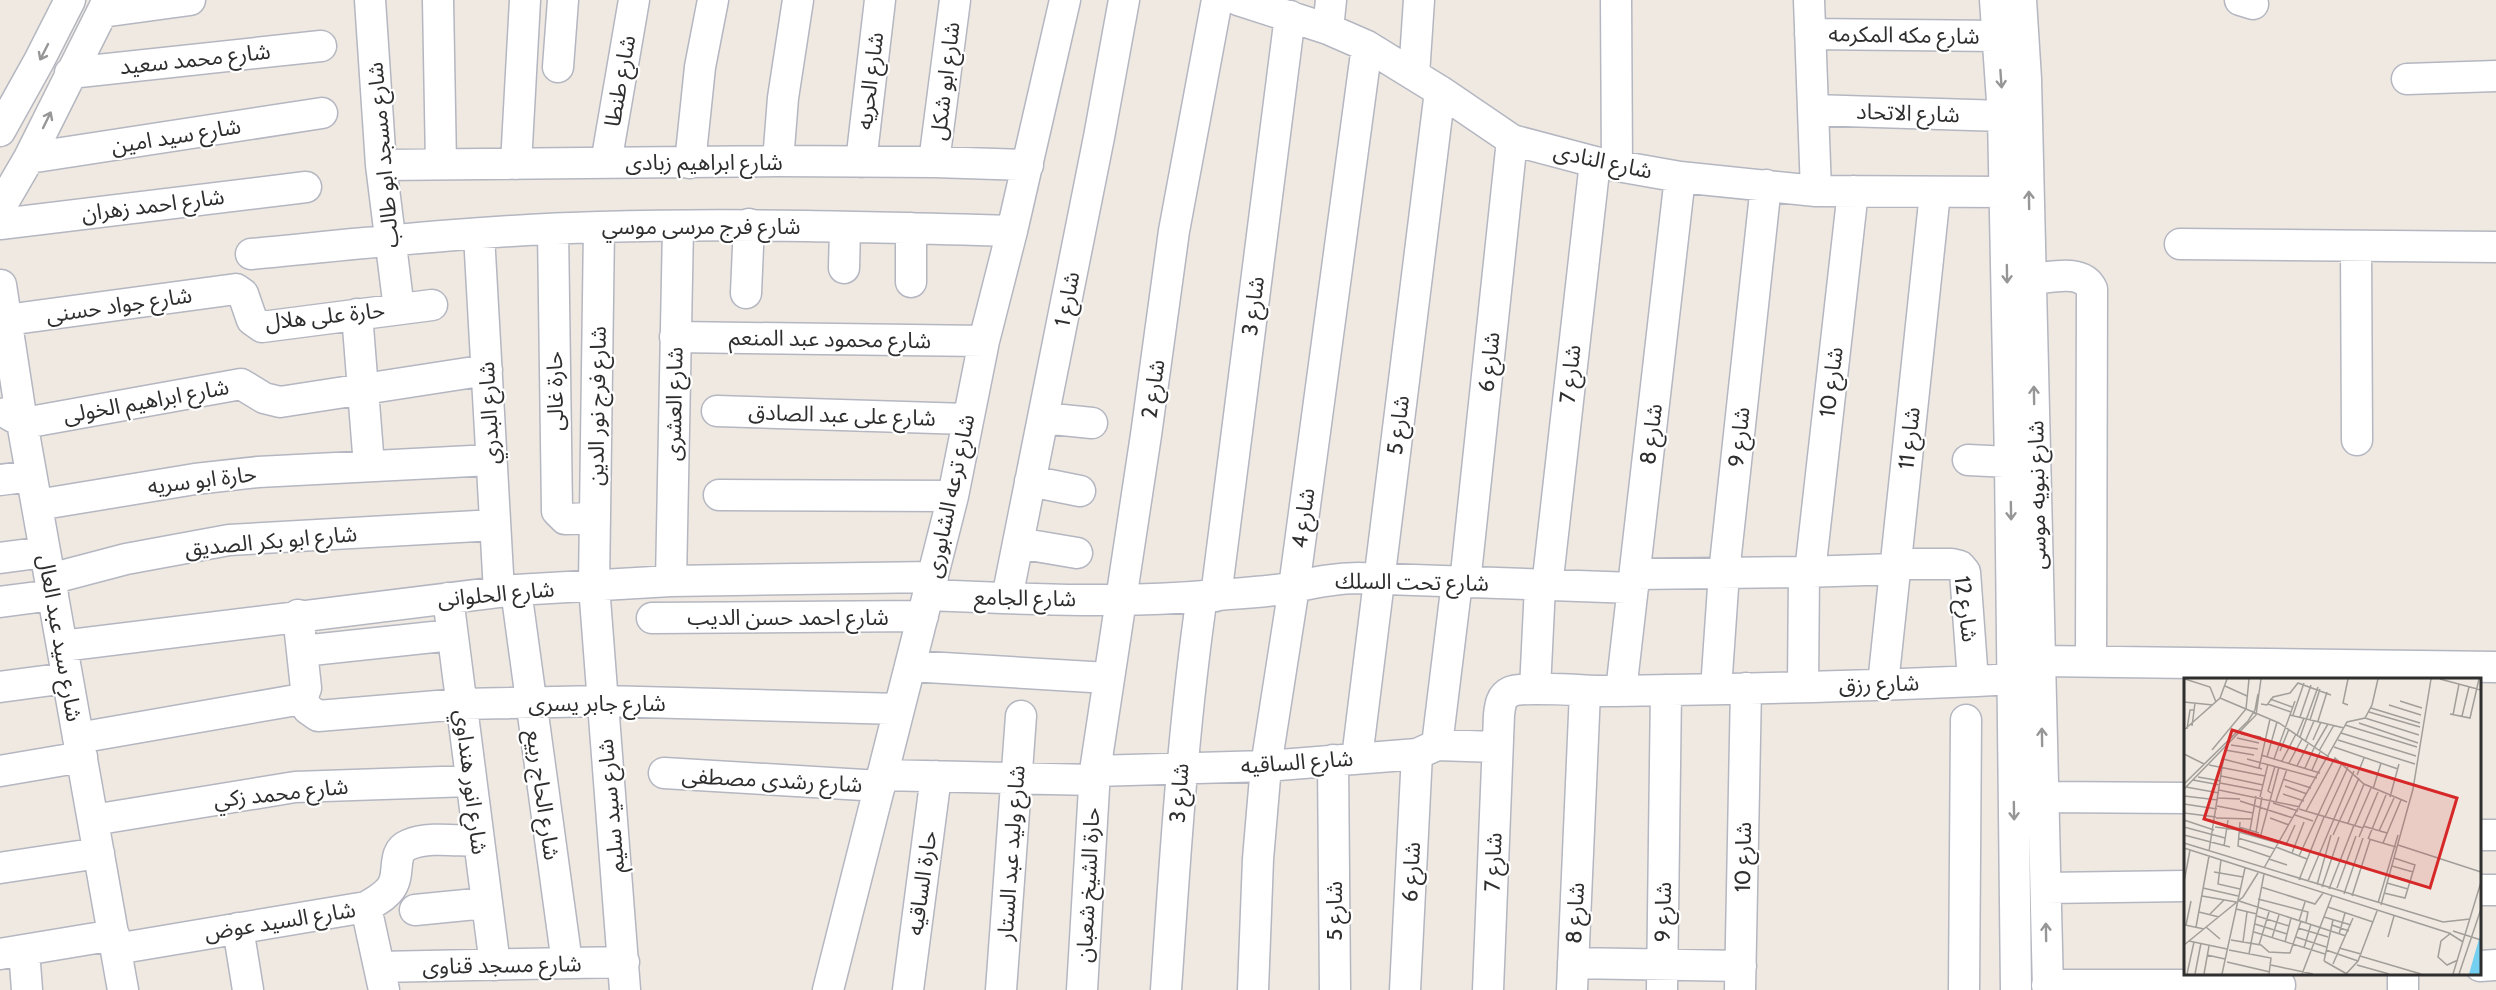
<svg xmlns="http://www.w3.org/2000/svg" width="2496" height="990" viewBox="0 0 2496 990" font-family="Cabin,'Noto Sans Arabic',sans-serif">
  <rect width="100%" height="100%" fill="#efe9e1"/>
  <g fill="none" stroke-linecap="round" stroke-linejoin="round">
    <!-- minor casing -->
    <g stroke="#b4b7c1" stroke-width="33">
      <path id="minor" d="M370,0L381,165L399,309
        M438,0L441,164
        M1238,0L1328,29L1367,46L1440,91L1512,140L1595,162L1680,177L1816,191L2005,192
        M1616,0L1617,166
        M1809,0L1816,191
        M1995,0L2003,116L2010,462L2016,990
        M2021,0L2026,79L2048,990
        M2240,0L2253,4
        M102,12L190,0
        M1328,29L1331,0
        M1810,34L1998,36
        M558,67L563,0
        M70,73L321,46
        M1414,75L1419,0
        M2407,79L2496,76
        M1813,110L2003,116
        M0,131L39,61L70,0
        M29,158L322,113
        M778,161L783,98L798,0
        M861,162L880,0
        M934,162L955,0
        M606,163L634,0
        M690,163L700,67L713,0
        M516,164L525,0
        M381,165L778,161L934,162L1028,165
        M0,208L29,158L108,0
        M0,224L306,187
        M599,227L594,586L625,990
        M553,229L557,511L565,519L595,518
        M479,235L499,592
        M2180,244L2496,247
        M2356,246L2357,440
        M251,254C366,243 483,230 599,227C737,223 875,227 1012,231
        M844,268L845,227
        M2031,279C2050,278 2082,268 2092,289L2091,661
        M911,282V228
        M1,285L22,422L123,990
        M746,293L749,224
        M357,314L369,466
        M0,321L236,289L243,294L252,320L262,327L432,305
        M675,337L984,341
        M717,411L967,419
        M6,413L22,422H30L241,384L264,398L280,402L487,370
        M1043,418L1092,423
        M1968,460L2010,462
        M0,480L31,476
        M1030,481L1080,491
        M719,495L953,496
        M37,505L195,479L258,472L491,460
        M1018,543L1077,553
        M0,558L45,552
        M1896,564H1952L1960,566L1965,572L1973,681
        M1810,572L1853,191
        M1635,574L1804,572L1896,569
        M50,579L126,559L229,540L495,525
        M671,581L678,227
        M1465,583L1512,140
        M1547,587L1595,162
        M516,590L567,963
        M929,595C1024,599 1122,604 1217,595C1243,593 1270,592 1295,587C1317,582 1336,578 1358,578L1633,588
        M1216,596L1290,16
        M448,598L495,965
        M1007,598L1099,137L1124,0
        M0,602L53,595
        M652,618L923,616
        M62,646L516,590L671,581L933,577
        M302,651L452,635
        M2041,661L2496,667
        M910,666L1108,678
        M1883,684L1935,193
        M1803,686L1804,572
        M0,687L67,678
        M1535,689L1540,586
        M1716,689L1724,573L1766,185
        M1621,691L1680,177
        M302,699L308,709L318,716L461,704L602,701L899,709
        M78,738L302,699L306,688L298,615
        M1437,745L1457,582
        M1357,758L1440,91
        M1333,760L1335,990
        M0,771L82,757
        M1095,771L1266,766L1417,754L1437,745L1497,747
        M664,773L880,786
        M882,775L1094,780
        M2043,797L2186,798
        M93,820L295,787L470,781
        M2480,835H2496
        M0,868L99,853
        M2046,888L2186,886
        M2480,890H2496
        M366,907L384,990
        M415,910L486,903
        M238,928L248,990
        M116,949L366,907C376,901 390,894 394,882C399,870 393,851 408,845C428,836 457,841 478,841
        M24,950L27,990
        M0,954L114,935
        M1573,963L1741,966
        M2480,966L2496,965
        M379,967L624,962
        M2403,974V990
        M2047,985H2280
        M828,990L953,496L984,341L1012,231L1065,0
        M908,990L936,776
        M1001,990L1021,716
        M1082,990L1095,771L1146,435L1174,231L1217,0
        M1166,990C1175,858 1183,727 1202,596
        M1253,990L1258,859L1266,766L1294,587L1367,46
        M1405,990L1417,754
        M1488,990L1499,715C1500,706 1501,696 1510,692C1524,685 1594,692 1614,691C1754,689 1893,686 2032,678
        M1572,990L1585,692
        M1662,990L1666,690
        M1740,990L1746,688
        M1964,990L1966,720"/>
    </g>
    <!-- minor -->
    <use href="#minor" stroke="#fff" stroke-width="30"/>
  </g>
  <!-- one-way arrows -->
  <defs><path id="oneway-shaft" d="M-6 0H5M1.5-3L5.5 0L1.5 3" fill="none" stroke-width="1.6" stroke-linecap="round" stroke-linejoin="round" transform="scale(1.5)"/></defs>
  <g stroke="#969696">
    <use href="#oneway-shaft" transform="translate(44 52) rotate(117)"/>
    <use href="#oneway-shaft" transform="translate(2001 79) rotate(86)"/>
    <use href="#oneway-shaft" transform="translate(47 120) rotate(-64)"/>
    <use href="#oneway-shaft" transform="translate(2029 200) rotate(-91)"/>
    <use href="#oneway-shaft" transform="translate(2007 274) rotate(89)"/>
    <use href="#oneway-shaft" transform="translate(2034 395) rotate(-91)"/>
    <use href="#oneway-shaft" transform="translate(2011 511) rotate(89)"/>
    <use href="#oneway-shaft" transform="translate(2042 737) rotate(-91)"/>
    <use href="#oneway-shaft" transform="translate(2014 811) rotate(89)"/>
    <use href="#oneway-shaft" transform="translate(2046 932) rotate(-91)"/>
  </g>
  <g text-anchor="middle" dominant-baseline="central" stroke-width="4.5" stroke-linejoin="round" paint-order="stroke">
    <!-- street labels -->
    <g font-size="22" fill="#2e2e2e" stroke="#fff">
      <text transform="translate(1904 35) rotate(1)">شارع مكه المكرمه</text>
      <text transform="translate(195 59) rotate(-6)">شارع محمد سعيد</text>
      <text transform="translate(620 81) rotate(-80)">شارع طنطا</text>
      <text transform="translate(870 81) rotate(-83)">شارع الحريه</text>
      <text transform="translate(945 81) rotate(-83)">شارع ابو شكل</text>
      <text transform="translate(1908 113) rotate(2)">شارع الاتحاد</text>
      <text transform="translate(176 136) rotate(-9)">شارع سيد امين</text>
      <text transform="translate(383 155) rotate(-95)">شارع مسجد ابو طالب</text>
      <text transform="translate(1603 161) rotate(12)">شارع النادى</text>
      <text x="704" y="162">شارع ابراهيم زبادى</text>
      <text transform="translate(153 205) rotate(-7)">شارع احمد زهران</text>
      <text x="701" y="226">شارع فرج مرسى موسي</text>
      <text transform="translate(1067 299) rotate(-79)">شارع 1</text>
      <text transform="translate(119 305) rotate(-8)">شارع جواد حسنى</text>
      <text transform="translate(1253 306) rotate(-83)">شارع 3</text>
      <text transform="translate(325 316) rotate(-6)">حارة على هلال</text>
      <text transform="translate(830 339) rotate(1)">شارع محمود عبد المنعم</text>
      <text transform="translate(1489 362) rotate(-84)">شارع 6</text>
      <text transform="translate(1570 374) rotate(-84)">شارع 7</text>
      <text transform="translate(1831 382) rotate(-83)">شارع 10</text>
      <text transform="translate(1153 389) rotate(-82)">شارع 2</text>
      <text transform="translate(555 391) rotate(-91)">حارة غالى</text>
      <text transform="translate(146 401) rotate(-10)">شارع ابراهيم الخولى</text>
      <text transform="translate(674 404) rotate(-89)">شارع العشرى</text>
      <text transform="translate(597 406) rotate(-89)">شارع فرج نور الدين</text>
      <text transform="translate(489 413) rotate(-93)">شارع البدري</text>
      <text transform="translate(842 415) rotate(2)">شارع على عبد الصادق</text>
      <text transform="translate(1398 425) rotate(-83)">شارع 5</text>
      <text transform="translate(1651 434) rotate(-83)">شارع 8</text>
      <text transform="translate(1739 437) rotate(-84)">شارع 9</text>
      <text transform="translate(1909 438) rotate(-84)">شارع 11</text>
      <text transform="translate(202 480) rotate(-7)">حارة ابو سريه</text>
      <text transform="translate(2037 495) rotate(-91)">شارع نبويه موسى</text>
      <text transform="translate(950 496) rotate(-78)">شارع ترعه الشابورى</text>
      <text transform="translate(1303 518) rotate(-82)">شارع 4</text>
      <text transform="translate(271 541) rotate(-5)">شارع ابو بكر الصديق</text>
      <text transform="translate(1412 582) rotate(1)">شارع تحت السلك</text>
      <text transform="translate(496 594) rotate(-5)">شارع الحلوانى</text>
      <text transform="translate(1025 598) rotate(1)">شارع الجامع</text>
      <text transform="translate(1966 609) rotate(83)">شارع 12</text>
      <text x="788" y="617">شارع احمد حسن الديب</text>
      <text transform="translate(60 638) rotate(80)">شارع سيد عبد العال</text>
      <text transform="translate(1879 684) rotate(-2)">شارع رزق</text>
      <text x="597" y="703">شارع جابر يسرى</text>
      <text transform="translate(1297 762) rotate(-4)">شارع الساقيه</text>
      <text transform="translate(772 780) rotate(3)">شارع رشدى مصطفى</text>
      <text transform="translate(471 782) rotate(83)">شارع انور هنداوي</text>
      <text transform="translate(281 793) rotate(-6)">شارع محمد زكي</text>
      <text transform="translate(1179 793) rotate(-86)">شارع 3</text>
      <text transform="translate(543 795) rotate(82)">شارع الحاج ربيع</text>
      <text transform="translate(611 806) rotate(-95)">شارع سيد سليم</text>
      <text transform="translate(1011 853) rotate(-86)">شارع وليد عبد الستار</text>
      <text transform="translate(1743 857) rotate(-89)">شارع 10</text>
      <text transform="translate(1493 862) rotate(-88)">شارع 7</text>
      <text transform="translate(1411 872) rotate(-87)">شارع 6</text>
      <text transform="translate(922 883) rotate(-82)">حارة الساقيه</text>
      <text transform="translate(1088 885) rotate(-87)">حارة الشيخ شعبان</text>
      <text transform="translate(1334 911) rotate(-90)">شارع 5</text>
      <text transform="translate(1663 912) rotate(-89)">شارع 9</text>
      <text transform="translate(1575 913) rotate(-87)">شارع 8</text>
      <text transform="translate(280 921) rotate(-9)">شارع السيد عوض</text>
      <text transform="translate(502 965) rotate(-1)">شارع مسجد قناوى</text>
    </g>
  </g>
  <!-- overview -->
  <g transform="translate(2184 678)">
    <rect width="297" height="297" fill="#efe9e1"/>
    <path d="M297,254V296H285Z" fill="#75cff0"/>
    <path fill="none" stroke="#a29e99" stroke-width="1.5" d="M1,1L26,9L32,24M164,1L159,25L164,27M256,1L297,12M41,8L63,18M36,20L95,45L145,79M86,21L108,29M216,23L238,30M0,24L29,27M77,26L83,27L89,19L106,15L114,5L147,17M84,26L107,34M205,27L237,37M187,30L236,45M185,34L236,49M266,36L286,40L295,1M106,37L160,50M109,37L120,5M269,37L275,6M278,38L285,9M116,39L127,7M181,40L235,57M126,42L136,11M134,43L143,14M175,45L234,65M161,47L233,69M8,48L11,25M3,51L6,32H10M0,52L36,20L43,1M157,55L232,78M57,56L77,59M113,57L120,40M116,59L134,9M53,60L75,65M129,62L137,44M154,62L231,86M121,64L130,43M47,67L74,71M150,69L214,91M130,70L144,46M28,72L62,31L65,1M41,72L70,77M96,73L105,51M135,73L150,47M0,76L20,86M77,77L136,95M83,79L93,44M39,81L78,91M63,81L133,100M90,81L111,23M98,83L112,56M105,85L118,61M25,87L81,98M113,88L124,66M75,90L86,41M121,90L130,70M128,92L136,74M173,97L180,80M37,98L79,107M14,99L37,103M99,101L127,110M9,102L36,107M36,105L78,113M0,106L64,43L71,32L74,16M101,108L123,116M2,109L35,115M0,111L72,37L77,1M189,111L197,85M35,112L116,129M87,115L84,113L91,88M99,116L120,123M0,118L34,122M76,119L84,86M206,119L215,86M34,120L56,121M56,123L109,140M92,123L103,91M89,125L114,133M0,126L33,131M33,128L69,135M115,131L179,150M122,133L151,80L180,106L223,124M0,135L32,139M111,137L129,143M141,139L164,89M32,140L68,141M86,140L105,147M0,142L30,152M56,144L54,168L86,179M164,145L180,106M171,147L187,110M179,148L203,155M0,149L41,160M31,149L55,152M55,149L75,155M66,152L72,118M195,153L210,120M55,154L94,165M72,154L78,119M0,157L46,169M149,157L175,100M175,159L194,114M54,160L91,171M76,160L95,89M184,161L202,117M185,161L212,169M0,165L259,244L286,241M199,165L217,122M102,167L111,147M214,167L297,194M40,168L44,142M92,169L123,181M0,170L265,255L279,264M25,173L40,77M108,175L120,144M115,178L158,85M85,181L103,187M37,182L34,206L56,211M208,188L229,194M80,190L163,44L181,40L188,27L194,1M30,194L59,199M205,197L226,203M115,202L140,139M124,203L170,93M0,204L6,172M203,205L224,211M133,207L147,157M77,209L131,226L139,215M138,209L155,159M19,210L54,218M153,210L172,158M145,211L170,147M200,215L221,220L231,187L210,180M160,216L179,160M18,218L52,224M168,218L186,162M74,221L124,234L122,244M55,223L162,258M194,225L214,157M197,227L229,111L247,1M144,229L189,244M52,231L73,236M15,234L35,239M26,236L40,222M73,238L105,248M140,239L167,247M115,243L121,224M71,246L103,256M1,247L20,251M2,247L7,223M148,247L165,253M12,249L25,178M22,249L36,261M114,250L144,259M269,253L297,262M70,254L141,276M267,255L257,263L254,279L263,287L274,282M155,256L161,235M112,259L142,269M204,259L210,238M88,260L95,237M47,262L77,267L85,274L106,275L117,243M5,263L43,271M59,264L63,234M101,264L107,240M0,267L59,219L74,195M75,267L85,234M120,270L127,246M155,270L177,276M45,272L87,280L85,296M142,272L174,283M65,276L80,196M23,277L41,281M176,278L237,296M140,283L149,242M140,283L163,296M43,284L86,294M149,286L169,240M87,287L129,296M173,287L205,296M3,296L10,264M11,296L17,265M20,296L25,268M38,296L61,190M118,296L148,218M162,296L174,283L193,233M269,296L297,204M275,296L297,231"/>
    <path fill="#d62828" fill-opacity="0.15" stroke="#d62828" stroke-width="3" d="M48,52L273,120L246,210L20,141Z"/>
    <rect width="297" height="297" fill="none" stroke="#2e2e2e" stroke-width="3"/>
  </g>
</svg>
